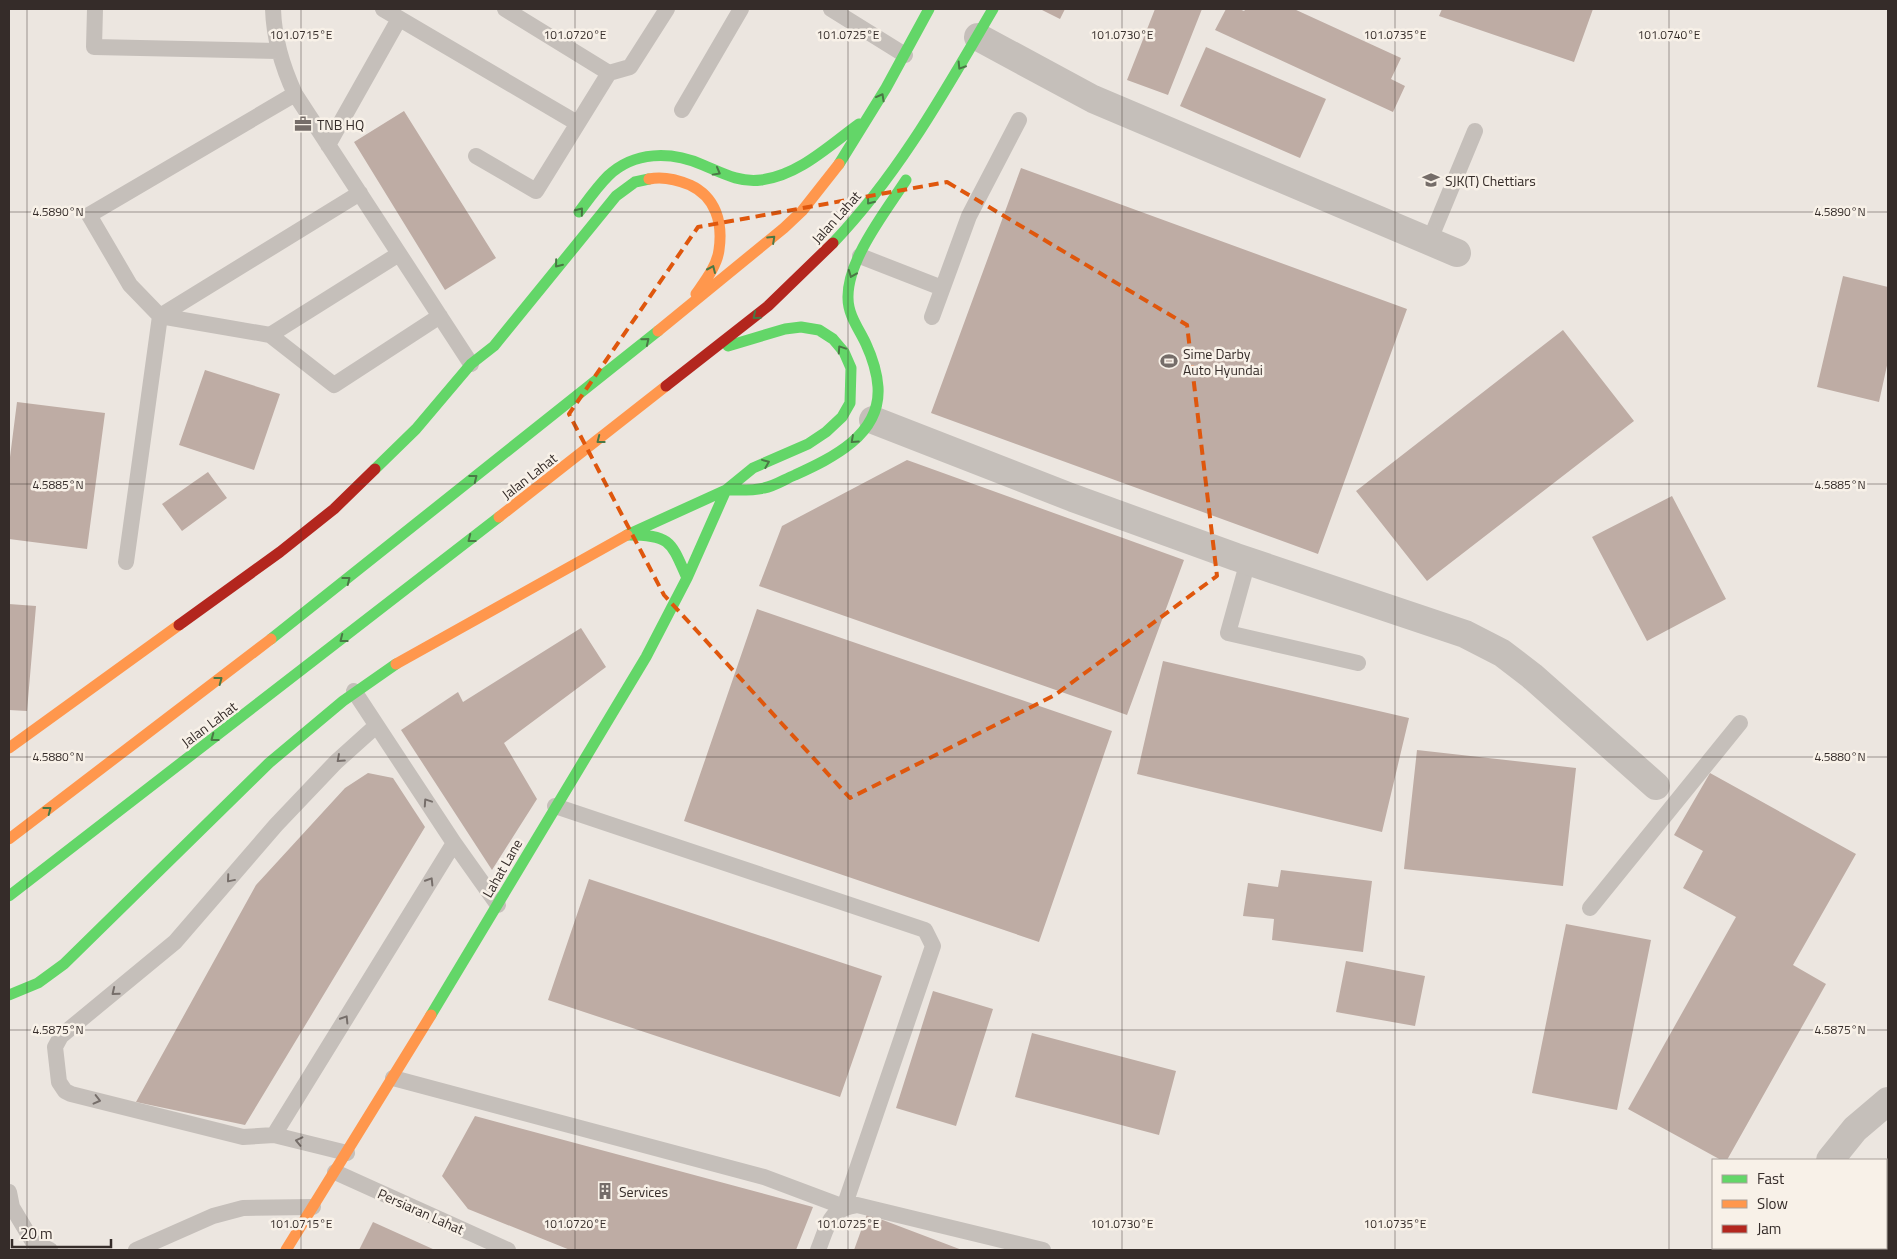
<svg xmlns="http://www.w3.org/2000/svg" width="1897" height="1259" viewBox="0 0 1897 1259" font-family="'Titillium Web',sans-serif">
  <rect width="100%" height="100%" fill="#ece6e0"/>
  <!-- building -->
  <path fill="#beaca4" d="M1040,9H1065L1060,19Z
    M1155,9H1202L1168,95L1127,80Z
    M1226,9H1239L1244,11L1246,9H1294L1401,58L1391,79L1405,86L1393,112L1215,30Z
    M1442,9H1593L1574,62L1439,16Z
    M1206,47L1326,99L1300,158L1180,106Z
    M404,111L496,258L445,290L354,142Z
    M1021,168L1407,309L1318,554L931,413Z
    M1843,276L1888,287V361L1879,402L1817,387Z
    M1563,330L1634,421L1427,581L1356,491Z
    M205,370L280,394L254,470L179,445Z
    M17,402L105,413L87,549L9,539V465Z
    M907,460L1184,560L1127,715L759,586L782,526Z
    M208,472L227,498L182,531L162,504Z
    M1672,496L1726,599L1647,641L1592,537Z
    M9,604L36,606L27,711L9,710Z
    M757,609L1112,731L1039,942L684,821Z
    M581,628L606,667L504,743L537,799L492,870L401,730L458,692L463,702Z
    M1163,661L1409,718L1382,832L1137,774Z
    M1417,750L1576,768L1563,886L1404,869Z
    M368,773L393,778L425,827L245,1125L136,1102L256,885L345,788Z
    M1710,773L1856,854L1793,965L1826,984L1727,1160H1721L1628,1109L1736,917L1683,888L1703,851L1674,835Z
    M1281,870L1372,881L1363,952L1272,940L1274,919L1243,916L1248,883L1278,887Z
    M589,879L882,976L840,1097L548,1000Z
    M1566,924L1651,940L1617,1110L1532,1093Z
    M1346,961L1425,976L1415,1026L1336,1012Z
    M933,991L993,1009L956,1126L896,1108Z
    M1032,1033L1176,1071L1159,1135L1015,1097Z
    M475,1116L813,1207L796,1250H570L468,1209L442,1176Z
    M867,1214L962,1250H854Z
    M373,1222L435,1250H359Z"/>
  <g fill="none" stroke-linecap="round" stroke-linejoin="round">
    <!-- lane -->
    <path stroke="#c5bfba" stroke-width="16" d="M95,9L94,47L278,51
      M273,9C274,40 282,66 295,94L471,364
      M383,9L577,123
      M505,9L609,73L630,67L667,9
      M831,9L905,55
      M295,94L89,215L130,285L160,316L270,335L334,385L440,316
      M682,110L741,9
      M328,145L399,19
      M476,156L536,191L609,73
      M1429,242L1475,131
      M860,256L942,288
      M932,317L969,216L1019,120
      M270,335L399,254
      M1248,561L1228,633L1358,663
      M126,562L160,316L360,193
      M354,691L454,843
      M1590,908L1740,723
      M393,1078L764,1177L844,1207L933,946L925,930L555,806
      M274,1135L243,1137L71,1094L65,1091L59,1082L55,1047L61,1036L175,942L276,825L336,762L376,726
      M347,1153L274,1135L454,843L498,905
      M335,1172L508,1250
      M9,1192L12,1207L33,1242L50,1250
      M136,1250L213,1216L243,1208L313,1207
      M818,1250C828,1226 828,1209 857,1205L1043,1250"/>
    <!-- street -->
    <path stroke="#c5bfba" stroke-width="28" d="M978,37L1093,99L1457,253
      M873,420L1073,498L1236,557L1465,634L1502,653L1532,676L1656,786
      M1830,1160L1855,1129L1888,1101
      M1788,1250L1789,1248"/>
    <!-- fast -->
    <path stroke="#63d668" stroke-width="11" d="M839,164L886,88L929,9
      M579,212C588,200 597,187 608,176C634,151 671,151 703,165C722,173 740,183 761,180C798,176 830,145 859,124
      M833,243C899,174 945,91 993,9
      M375,469L416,429L471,364L494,346L616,196L635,182L649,179
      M726,490C739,490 752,491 764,488C775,486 785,479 795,475C832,458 881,435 878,387C877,373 872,357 866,344C859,329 848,315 848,298C847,260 886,211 906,180
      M627,535L726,490L753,468L808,444L826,432L842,417L850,403L851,368L844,352L833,339L819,330L801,327L785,329L728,346
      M629,535C671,535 671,542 687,578
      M271,639L658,331
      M9,896L499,517
      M9,995L38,983L64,964L269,763L343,701L396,664
      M431,1015L646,657L687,578L726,490"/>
    <!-- slow -->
    <path stroke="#ff974d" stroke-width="11" d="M649,179C663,176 678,180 690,185C716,197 723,223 719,250C717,266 705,281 696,294
      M658,331L784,228L802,211L839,164
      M499,517L666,386
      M396,664L627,535
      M9,748L179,625
      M9,839L271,639
      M286,1250L431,1015"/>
    <!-- jam -->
    <path stroke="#b3261e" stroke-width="11" d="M666,386L768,306L833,243
      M179,625L280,552L334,509L375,469"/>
  </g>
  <!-- one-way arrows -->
  <defs><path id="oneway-chevron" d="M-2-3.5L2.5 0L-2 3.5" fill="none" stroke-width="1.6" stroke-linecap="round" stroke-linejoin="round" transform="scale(1.25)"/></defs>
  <g stroke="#4a7845">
    <use href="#oneway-chevron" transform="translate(961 66) rotate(122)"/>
    <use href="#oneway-chevron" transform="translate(881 97) rotate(-61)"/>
    <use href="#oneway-chevron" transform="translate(717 172) rotate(29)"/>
    <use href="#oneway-chevron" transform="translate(870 201) rotate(129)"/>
    <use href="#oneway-chevron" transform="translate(580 211) rotate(-51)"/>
    <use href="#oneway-chevron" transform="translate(772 239) rotate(-43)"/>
    <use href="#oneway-chevron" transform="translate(558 264) rotate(129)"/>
    <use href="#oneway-chevron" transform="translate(712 269) rotate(-66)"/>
    <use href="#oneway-chevron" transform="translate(852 274) rotate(112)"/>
    <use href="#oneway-chevron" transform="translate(756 316) rotate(141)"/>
    <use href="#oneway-chevron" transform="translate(646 341) rotate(-39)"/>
    <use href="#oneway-chevron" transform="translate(841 349) rotate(-124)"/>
    <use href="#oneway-chevron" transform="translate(600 440) rotate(142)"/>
    <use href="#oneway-chevron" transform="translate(854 440) rotate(138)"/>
    <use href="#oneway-chevron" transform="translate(766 463) rotate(-22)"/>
    <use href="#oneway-chevron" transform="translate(474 478) rotate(-38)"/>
    <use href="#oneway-chevron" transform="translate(471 539) rotate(142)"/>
    <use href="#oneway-chevron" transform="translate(347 580) rotate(-38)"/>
    <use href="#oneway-chevron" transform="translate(343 639) rotate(142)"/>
    <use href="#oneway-chevron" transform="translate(219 680) rotate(-37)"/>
    <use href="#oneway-chevron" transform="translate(214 738) rotate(143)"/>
    <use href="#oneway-chevron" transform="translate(48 810) rotate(-37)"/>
  </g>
  <g stroke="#766e6a">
    <use href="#oneway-chevron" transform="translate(340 759) rotate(138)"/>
    <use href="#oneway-chevron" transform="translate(427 802) rotate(-124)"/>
    <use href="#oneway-chevron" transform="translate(230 879) rotate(130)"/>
    <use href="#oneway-chevron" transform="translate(430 881) rotate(-58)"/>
    <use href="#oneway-chevron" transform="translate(115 992) rotate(141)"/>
    <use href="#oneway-chevron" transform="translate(345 1019) rotate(-58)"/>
    <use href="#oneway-chevron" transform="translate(97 1100) rotate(14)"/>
    <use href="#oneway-chevron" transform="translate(299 1141) rotate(-167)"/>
  </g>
  <!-- marked area -->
  <path fill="none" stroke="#df570d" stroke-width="4" stroke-dasharray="10 6" stroke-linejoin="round" d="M947,182L1187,325L1217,576L1055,695L850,798L664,595L569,414L698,227Z"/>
  <!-- ticks -->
  <path fill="none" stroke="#352c29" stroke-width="1" stroke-opacity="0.45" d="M27,9V1250M301,9V1250M575,9V1250M848,9V1250M1122,9V1250M1395,9V1250M1669,9V1250M9,212H1888M9,484H1888M9,757H1888M9,1030H1888"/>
  <!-- icons -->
  <defs>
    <g id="office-bare" transform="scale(1.35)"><path d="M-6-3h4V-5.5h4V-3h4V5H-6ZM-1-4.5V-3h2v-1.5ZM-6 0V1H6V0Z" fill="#756d69" stroke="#f8f1e8" stroke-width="2.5" paint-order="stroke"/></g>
    <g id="school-bare" transform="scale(1.35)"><path d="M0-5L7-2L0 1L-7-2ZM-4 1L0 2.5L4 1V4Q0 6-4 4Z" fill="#756d69" stroke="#f8f1e8" stroke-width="2.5" paint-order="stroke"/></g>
    <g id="stadium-bare" transform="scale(1.35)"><path d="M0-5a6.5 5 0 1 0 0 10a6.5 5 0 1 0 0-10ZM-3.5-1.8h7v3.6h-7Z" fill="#756d69" stroke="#f8f1e8" stroke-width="2.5" paint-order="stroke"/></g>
    <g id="building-bare" transform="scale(1.35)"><path d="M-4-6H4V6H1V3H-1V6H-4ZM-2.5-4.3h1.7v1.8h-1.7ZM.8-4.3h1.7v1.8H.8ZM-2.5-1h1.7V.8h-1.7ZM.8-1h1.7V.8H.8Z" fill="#756d69" stroke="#f8f1e8" stroke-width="2.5" paint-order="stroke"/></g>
  </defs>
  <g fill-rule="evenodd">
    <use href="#office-bare" x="303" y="124"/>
    <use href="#school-bare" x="1431" y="180"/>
    <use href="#stadium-bare" x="1169" y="361"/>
    <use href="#building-bare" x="605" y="1191"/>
  </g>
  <g text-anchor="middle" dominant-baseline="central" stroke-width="5" stroke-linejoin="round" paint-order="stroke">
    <!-- poi labels -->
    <g font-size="14" fill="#352c29" stroke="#f8f1e8" text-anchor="start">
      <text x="317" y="124">TNB HQ</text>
      <text x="1445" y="180">SJK(T) Chettiars</text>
      <text x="1183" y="353">Sime Darby<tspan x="1183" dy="16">Auto Hyundai</tspan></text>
      <text x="619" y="1191">Services</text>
    </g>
    <!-- street labels -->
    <g font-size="14" fill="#352c29" stroke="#f8f1e8">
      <text transform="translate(836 217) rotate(-48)">Jalan Lahat</text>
      <text transform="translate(529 476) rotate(-38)">Jalan Lahat</text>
      <text transform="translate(209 724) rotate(-37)">Jalan Lahat</text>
      <text transform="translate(502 868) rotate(-60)">Lahat Lane</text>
      <text transform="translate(421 1211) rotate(24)">Persiaran Lahat</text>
    </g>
  </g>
  <g font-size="12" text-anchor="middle" fill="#352c29" stroke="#f8f1e8" stroke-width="5" stroke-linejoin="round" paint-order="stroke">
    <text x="301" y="39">101.0715°E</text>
    <text x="575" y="39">101.0720°E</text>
    <text x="848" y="39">101.0725°E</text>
    <text x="1122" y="39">101.0730°E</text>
    <text x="1395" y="39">101.0735°E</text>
    <text x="1669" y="39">101.0740°E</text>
    <text x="58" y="216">4.5890°N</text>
    <text x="1840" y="216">4.5890°N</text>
    <text x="58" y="489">4.5885°N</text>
    <text x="1840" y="489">4.5885°N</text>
    <text x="58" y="761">4.5880°N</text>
    <text x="1840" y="761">4.5880°N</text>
    <text x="58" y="1034">4.5875°N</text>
    <text x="1840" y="1034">4.5875°N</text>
    <text x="301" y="1228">101.0715°E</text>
    <text x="575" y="1228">101.0720°E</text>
    <text x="848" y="1228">101.0725°E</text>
    <text x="1122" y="1228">101.0730°E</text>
    <text x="1395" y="1228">101.0735°E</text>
  </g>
  <!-- border -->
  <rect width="1897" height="1259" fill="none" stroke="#352c29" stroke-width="20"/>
  <!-- legend -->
  <rect x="1712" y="1159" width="175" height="90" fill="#f8f1e8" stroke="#aaa29c"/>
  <rect x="1722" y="1175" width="25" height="8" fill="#63d668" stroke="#aaa29c"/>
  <text x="1757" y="1184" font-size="15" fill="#352c29">Fast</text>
  <rect x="1722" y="1200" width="25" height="8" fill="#ff974d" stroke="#aaa29c"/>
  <text x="1757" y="1209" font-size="15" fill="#352c29">Slow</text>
  <rect x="1722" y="1225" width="25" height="8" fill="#b3261e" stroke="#aaa29c"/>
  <text x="1757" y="1234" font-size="15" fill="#352c29">Jam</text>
  <!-- scale -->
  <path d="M12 1239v8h99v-8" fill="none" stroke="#352c29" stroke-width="2.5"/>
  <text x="20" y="1239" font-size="15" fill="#352c29" stroke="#f8f1e8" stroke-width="4" paint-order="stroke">20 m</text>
</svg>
